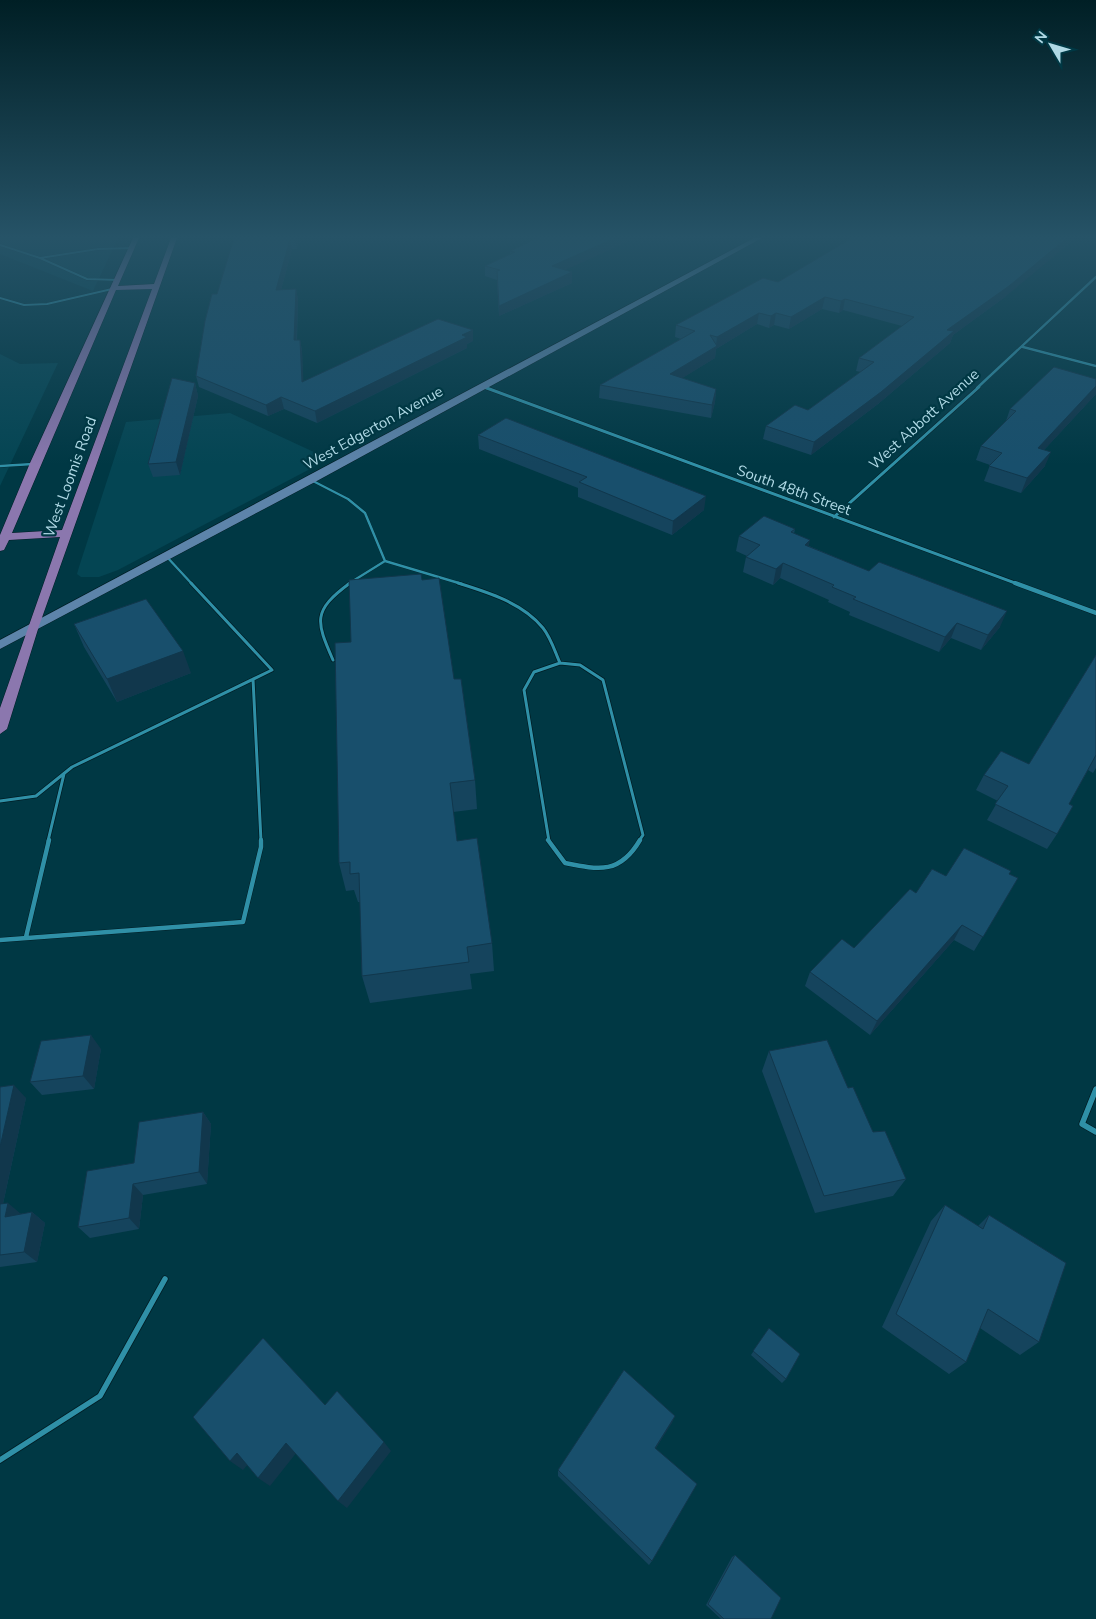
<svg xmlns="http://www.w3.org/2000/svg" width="1096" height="1619" viewBox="0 0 1096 1619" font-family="'Nunito Sans',sans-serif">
  <rect width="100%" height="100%" fill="#003844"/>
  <!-- built -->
  <path fill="#044553" d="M0,238H118L93,291L0,254Z
    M0,354L20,364L58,363L0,486Z
    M230,413L329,459L118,570L99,577H81L77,574L79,567L126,422Z"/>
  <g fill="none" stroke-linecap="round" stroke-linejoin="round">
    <!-- lane-far4 casing -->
    <g stroke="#001d24" stroke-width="2.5">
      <path id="lane-far4" d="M0,245L40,258L87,279L118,280
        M40,258L98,249L132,248
        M0,298L24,305L47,304L112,289"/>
    </g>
    <!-- lane-far3 casing -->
    <g stroke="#001d24" stroke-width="3">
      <path id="lane-far3" d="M0,466L33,464
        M311,480L348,499L365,513L385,561L462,584
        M167,557L192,584
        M348,584L385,561"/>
    </g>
    <!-- lane-far2 casing -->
    <g stroke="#001d24" stroke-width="4.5">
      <path id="lane-far2" d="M458,583C487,592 523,603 543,628C551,638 555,652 560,663
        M333,660C316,621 312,611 350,583
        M560,663L580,665L603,680L643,835L639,841
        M253,679L261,841
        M0,801L36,796L72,767L272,670L191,583
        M48,841L64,774
        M549,841L524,690L534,672L560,663"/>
    </g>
    <!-- lane-far1 casing -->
    <g stroke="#001d24" stroke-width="5.5">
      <path id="lane-far1" d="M548,840L565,863C600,870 620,874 640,840
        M26,937L49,840
        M0,940L243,922L261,847V840"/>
    </g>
    <!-- lane casing -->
    <g stroke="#001d24" stroke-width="7">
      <path id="lane" d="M0,1460L100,1396L165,1279"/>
    </g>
    <!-- street-far3 casing -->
    <g stroke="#001d24" stroke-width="3">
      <path id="street-far3" d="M1023,347L1096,366
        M484,387L487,388
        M977,388L1096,277"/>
    </g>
    <!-- street-far2 casing -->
    <g stroke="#001d24" stroke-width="4">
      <path id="street-far2" d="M484,387L1018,584
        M834,517L979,387"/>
    </g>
    <!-- street-far1 casing -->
    <g stroke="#001d24" stroke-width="5.5">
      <path id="street-far1" d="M1015,583L1096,613"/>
    </g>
    <!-- street casing -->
    <g stroke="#001d24" stroke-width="7">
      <path id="street" d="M1096,1089L1082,1124L1096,1132"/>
    </g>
    <!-- secondary casing -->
    <g stroke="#001d24" stroke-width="1">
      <path id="secondary" d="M754,238H762L315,482L0,649V640Z"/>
    </g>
    <!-- primary casing -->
    <g stroke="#001d24" stroke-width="1">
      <path id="primary" d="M133,238H139L118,286L154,284L171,238H177L39,626L7,729L0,734V708L60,537L9,540L4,550L0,551V535L30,463ZM152,289L62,530L12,533L116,290Z"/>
    </g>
    <!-- lane-far4 -->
    <use href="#lane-far4" stroke="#2f90a7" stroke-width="2"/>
    <!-- lane-far3 -->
    <use href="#lane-far3" stroke="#2f90a7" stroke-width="2.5"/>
    <!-- lane-far2 -->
    <use href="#lane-far2" stroke="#2f90a7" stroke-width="3"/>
    <!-- lane-far1 -->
    <use href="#lane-far1" stroke="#2f90a7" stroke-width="4.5"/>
    <!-- lane -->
    <use href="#lane" stroke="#2f90a7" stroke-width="5.5"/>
    <!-- street-far3 -->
    <use href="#street-far3" stroke="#2f90a7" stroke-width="2.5"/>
    <!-- street-far2 -->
    <use href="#street-far2" stroke="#2f90a7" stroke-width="3"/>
    <!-- street-far1 -->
    <use href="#street-far1" stroke="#2f90a7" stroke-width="4.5"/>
    <!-- street -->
    <use href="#street" stroke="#2f90a7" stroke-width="5.5"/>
    <!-- secondary -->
    <use href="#secondary" fill="#5d84aa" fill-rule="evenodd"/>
    <!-- primary -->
    <use href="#primary" fill="#8b77ae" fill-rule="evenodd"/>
  </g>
  <!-- wall -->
  <path fill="#15445d" d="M234,238H298L297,249H292L281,290L296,289L298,300L297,340H300L302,351L303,381L473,341L467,344V348L317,423L284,409L268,416L199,387L196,376Z
    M667,238H684L678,241Z
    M510,251L572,272V283L499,316L497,280L485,276V266L510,254Z
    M778,282L1005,297L953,335L950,343L878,404L811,455L763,439L766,426L808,410L861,372L856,371L859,358L902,326L843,310L839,313L822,309L789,329L774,325L769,328L757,324L716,349L715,358L682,378L716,389L715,402L711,418L599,398L600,385L681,339L675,337L676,325Z
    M195,383L198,396L180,475L153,477L148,464Z
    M1096,394L1044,450L1045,466L1021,493L984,481L990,465L976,460L981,446L1006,421L1010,409Z
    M478,435L704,510L672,535L578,497V488L479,449Z
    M795,529L794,534L809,546L1000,627L981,650L951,638L939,652L849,615L850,612L828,602L829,600L780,578L773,585L743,572L746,557L747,556L736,551L739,536Z
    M422,580L454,679L475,780L477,809L453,812L457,841L492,943L494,971L470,974L472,989L370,1003L362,976L360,902H358L354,890L346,891L339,863L351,642Z
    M74,624L191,673L117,702L84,647Z
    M1096,655V768L1093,773L1088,770L1069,804L1057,834L1047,849L987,820L998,801L976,790L984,775L1029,764Z
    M1009,874L1018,878L974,951L954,940L870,1035L805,986L810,972L854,948L916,893L946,876Z
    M101,1049L94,1089L42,1095L30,1082Z
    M769,1051L848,1088L873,1132L906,1179L893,1196L815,1213L762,1071Z
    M0,1087L26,1098L3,1204L21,1214L32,1212L45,1223L37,1262L0,1267Z
    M203,1112L211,1124L207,1184L143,1195L139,1229L90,1238L78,1227L134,1163Z
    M945,1205L978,1226L989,1215L1039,1342L1020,1355L980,1328L966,1362L949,1374L882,1327L931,1221Z
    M769,1328L786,1379L782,1383L751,1355Z
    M675,1416L656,1448L652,1561L649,1565L558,1476V1470Z
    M735,1555L771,1619H721L706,1605L732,1557Z"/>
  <!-- shaded-wall -->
  <path fill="#11374c" d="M295,238H298L297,249L295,239Z
    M615,238H636L552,276V266Z
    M678,238H684L678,241Z
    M1067,238H1076L1005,297L953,335L950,343L878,404L811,455L814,442L947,330Z
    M290,239L292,249L278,301L276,290Z
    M572,272V283L499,316V306Z
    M296,289L298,300L296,351L294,340Z
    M825,297L822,309L789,329L791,317Z
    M845,299L843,310L839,313L841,301Z
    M759,313L757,324L716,349L715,358L668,387L670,374L716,347L717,337Z
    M776,313L774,325L769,328L771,316Z
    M473,330V341L467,344V348L317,423L315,411Z
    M300,340L302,351L304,393L302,382Z
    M195,383L198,396L180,475L176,462Z
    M1096,386V394L1033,462L1038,448Z
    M716,389L715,402L711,418L712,405Z
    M281,397L284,409L268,416L266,405Z
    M1051,452L1045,466L1021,493L1027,478Z
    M706,496L704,510L672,535L673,521Z
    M810,540L807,555L805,545Z
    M783,563L780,578L773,585L776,569Z
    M1007,611L1000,627L981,650L988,635Z
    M957,623L951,638L939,652L945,637Z
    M183,651L191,673L117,702L107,679Z
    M962,925L954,940L870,1035L877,1021Z
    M91,1035L101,1049L94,1089L83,1076Z
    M14,1085L26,1098L0,1217V1147Z
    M203,1112L211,1124L207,1184L199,1172Z
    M133,1184L143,1195L139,1229L129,1218Z
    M8,1203L21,1214L5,1217Z
    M32,1212L45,1223L37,1262L24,1252Z
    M675,1416L672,1423L652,1454L655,1448Z
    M384,1442L391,1451L347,1508L338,1501Z
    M286,1443L297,1452L270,1486L258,1478Z
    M237,1453L250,1462L243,1470L230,1461Z"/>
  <!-- building -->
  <path fill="#184f6c" stroke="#11374c" d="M234,238H295V239H290L276,290L296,289L294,340H300L302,382L438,319L473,330L462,335L467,337L315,411L281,397L266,405L196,376L205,321L212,294H217Z
    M538,238H615L552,266L572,272L499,306L497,271L500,270L485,266L515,252L510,251Z
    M852,238H1067L1009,286L947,330L954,331L881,392L814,442L766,426L795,405L808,410L874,362L859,358L914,317L845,299L841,301L825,297L791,317L776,313L771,316L759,313L717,337L710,335L717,346L670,374L716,389L712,405L600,385L695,331L676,325L763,278L778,282Z
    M1054,367L1096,379V386L1038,448L1051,452L1027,478L989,466L1002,453L981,446L1016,411L1010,409Z
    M172,378L195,383L176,462L148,464Z
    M506,418L706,496L673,521L579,482L587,477L478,435Z
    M764,516L795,529L791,532L810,540L805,545L869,571L879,562L1007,611L988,635L957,623L945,637L853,599L856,597L832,587L834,585L783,563L776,569L746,557L760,545L739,536Z
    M421,574L422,580L439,578L454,679H461L475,780L450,783L457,841L477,838L492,943L467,947L469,962L362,976L359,873L350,874V862L339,863L335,643L351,642L349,580Z
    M146,599L183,651L107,679L74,624Z
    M1096,655V755L1069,804L1073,806L1057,834L995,804L1008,786L984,775L1001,751L1029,764Z
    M964,848L1011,871L1009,874L1018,878L983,937L962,925L877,1021L810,972L842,939L854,948L910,889L916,893L932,869L946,876Z
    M91,1035L83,1076L30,1082L41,1041Z
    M827,1040L848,1088L853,1087L873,1132L885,1131L906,1179L824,1196L769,1051Z
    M14,1085L0,1147V1087Z
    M203,1112L199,1172L133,1184L129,1218L78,1227L87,1171L134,1163L139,1122Z
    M8,1203L5,1217L32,1212L24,1252L0,1255V1204Z
    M945,1205L983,1229L989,1215L1066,1263L1039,1342L988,1309L966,1362L896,1314Z
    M769,1328L800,1354L786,1379L753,1351Z
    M263,1338L325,1405L337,1391L384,1442L338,1501L286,1443L258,1478L237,1453L230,1461L193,1417Z
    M624,1370L675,1416L655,1448L697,1484L652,1561L558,1470Z
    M735,1555L781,1598L771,1619H724L708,1604Z"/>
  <!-- sky -->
  <linearGradient id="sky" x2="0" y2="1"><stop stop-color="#001f25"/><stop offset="0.51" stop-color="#265367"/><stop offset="1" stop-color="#265367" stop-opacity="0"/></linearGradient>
  <rect width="1096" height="465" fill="url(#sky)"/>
  <g text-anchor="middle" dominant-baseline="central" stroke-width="4.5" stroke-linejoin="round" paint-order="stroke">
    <!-- far-street labels -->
    <g font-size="15" fill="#afd9e5" stroke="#003844">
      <text transform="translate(924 419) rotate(-42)">West Abbott Avenue</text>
      <text transform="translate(373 428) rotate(-29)">West Edgerton Avenue</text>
      <text transform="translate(70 477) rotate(-70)">West Loomis Road</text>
      <text transform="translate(794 490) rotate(20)">South 48th Street</text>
    </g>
  </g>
  <!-- north arrow -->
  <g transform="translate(1051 45) rotate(308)" stroke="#003844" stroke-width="4" paint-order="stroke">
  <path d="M0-4L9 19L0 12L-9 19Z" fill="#afd9e5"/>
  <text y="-8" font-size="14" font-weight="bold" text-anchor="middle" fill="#afd9e5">N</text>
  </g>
</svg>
